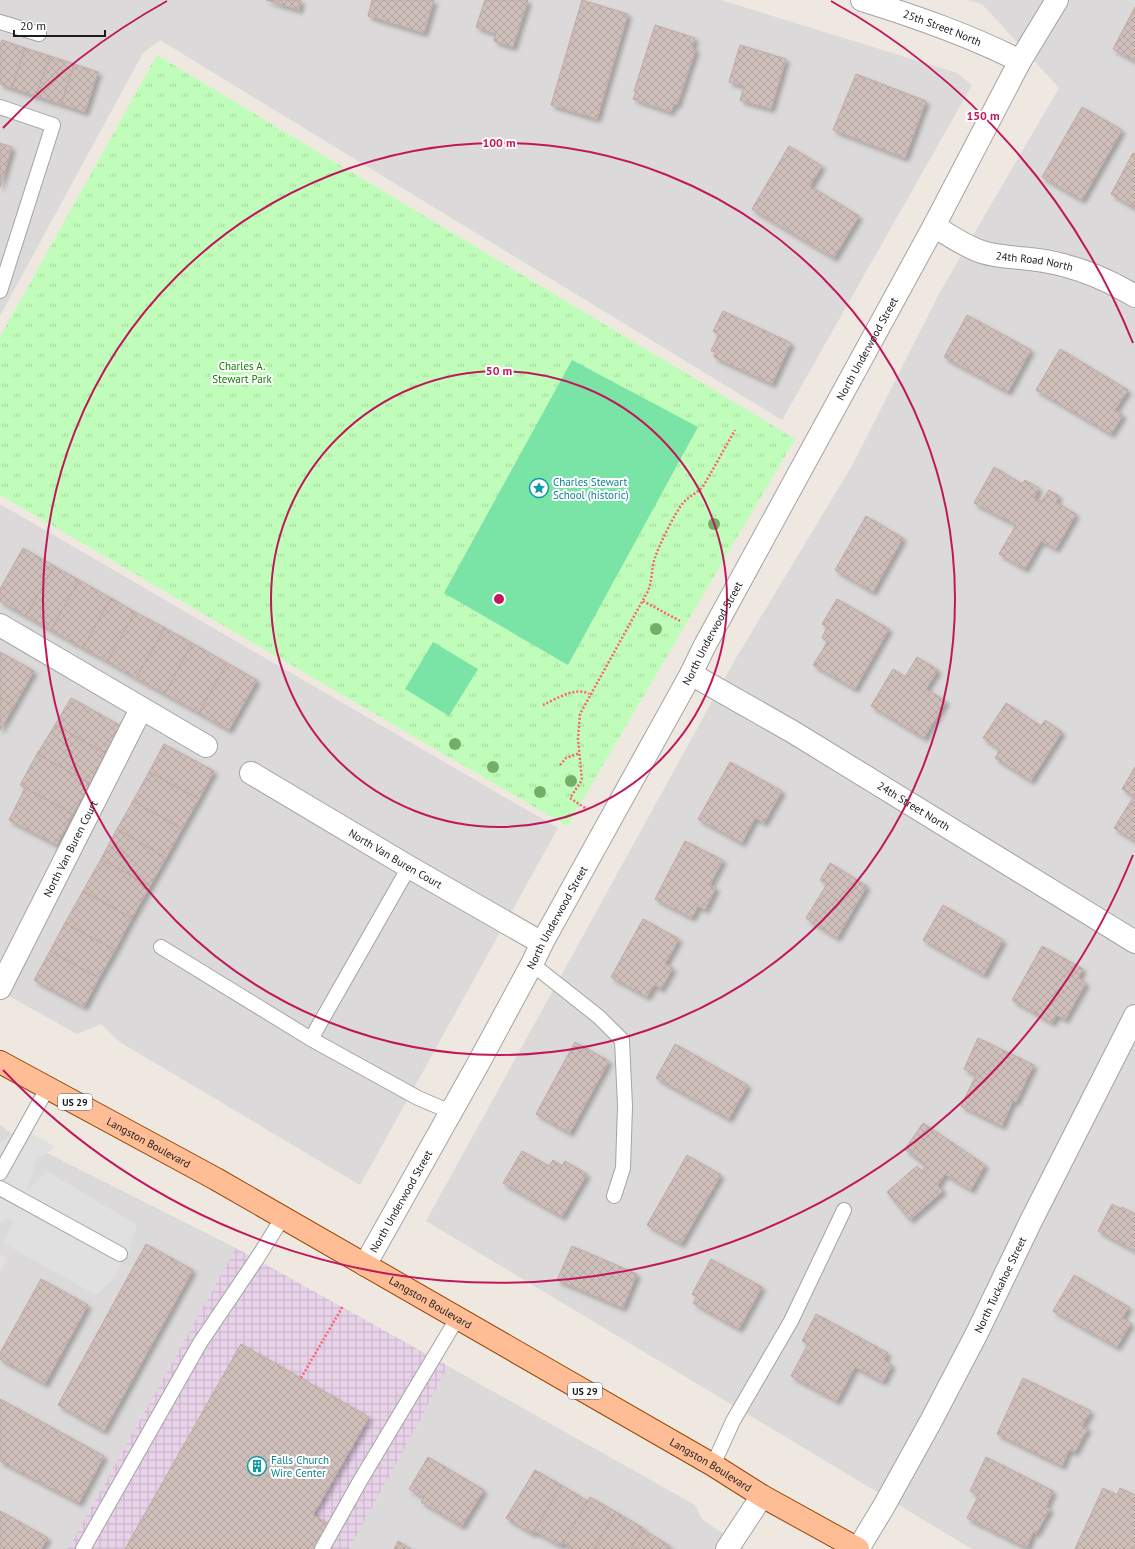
<svg xmlns="http://www.w3.org/2000/svg" width="1135" height="1549" viewBox="0 0 1135 1549" font-family="'PT Sans',sans-serif">
  <defs>
    <pattern id="industrial-grid" width="8" height="8" patternUnits="userSpaceOnUse"><rect width="8" height="8" fill="#e8d2e8"/><path d="M0 4h8M4 0v8" fill="none" stroke="#c6b4c6"/></pattern>
    <pattern id="park-tufts" width="24" height="20" patternUnits="userSpaceOnUse"><rect width="24" height="20" fill="#c1fdba"/><path d="M3 7l-1-3M5 7V3M7 7l1-3M15 17l-1-3M17 17v-4M19 17l1-3" fill="none" stroke="#a5d89f"/></pattern>
    <pattern id="building-cross-hatch" width="8" height="8" patternUnits="userSpaceOnUse"><rect width="8" height="8" fill="#cfbfba"/><path d="M0 0l8 8M0 8l8-8" fill="none" stroke="#b1a49f"/></pattern>
    <filter id="shadow"><feDropShadow dx="3.5" dy="3.5" stdDeviation="2" flood-color="#0004"/></filter>
  </defs>
  <rect width="100%" height="100%" fill="#efe8e1"/>
  <!-- residential -->
  <path fill="#dbd9d9" d="M0,0H721L957,73L972,85L782,420L160,40L143,53L0,316Z
    M967,0H1135V1522L1118,1549H972L426,1221L736,658L853,464L940,292L1059,88L982,4Z
    M0,504L558,828L360,1185L118,1041L101,1024L77,1034L0,991Z
    M0,1125L19,1139L236,1248L68,1549H0Z
    M448,1366L695,1505L702,1519L745,1549H349L423,1415Z"/>
  <!-- industrial -->
  <path fill="url(#industrial-grid)" d="M236,1248L448,1366L423,1415L349,1549H68Z"/>
  <!-- park -->
  <path fill="url(#park-tufts)" d="M157,55L795,439L567,826L0,495V337Z"/>
  <!-- pitch -->
  <path fill="#79e4a6" d="M572,360L698,427L568,665L444,593Z
    M433,642L478,669L449,716L405,689Z"/>
  <!-- parking -->
  <path fill="#e0e0e0" d="M18,1126L56,1147L37,1159L26,1192L47,1171L137,1225L129,1251L114,1278L96,1295L3,1243L14,1221L7,1218L0,1224V1142L10,1136Z
    M0,1254L8,1258L0,1272Z"/>
  <!-- building -->
  <path fill="url(#building-cross-hatch)" stroke="#c1aaa3" filter="url(#shadow)" d="M266,0H301L299,10Z
    M372,0H434L424,33L368,16Z
    M485,0H528L513,47L494,41L496,34L476,27Z
    M582,0L628,14L597,119L551,105Z
    M1135,7V61L1113,49Z
    M655,25L695,38L692,48L696,49L677,105L674,104L671,112L633,99L636,92L634,91Z
    M2,40L25,48L12,88L0,84V44Z
    M740,45L786,59L771,109L740,100L744,86L729,82Z
    M25,48L50,56L36,96L12,88Z
    M50,56L74,64L61,104L36,96Z
    M74,64L98,72L85,112L61,104Z
    M856,74L926,101L905,158L833,130Z
    M1082,107L1122,130L1082,200L1042,177Z
    M0,143L12,147L0,187Z
    M789,146L822,166L810,186L859,216L834,258L752,209Z
    M1133,153L1135,154V208L1111,194Z
    M723,311L791,343L772,384L714,357L716,352L711,351L719,334L713,331Z
    M967,315L1031,350L1008,392L944,357Z
    M1060,349L1128,390L1115,410L1123,415L1111,434L1036,390Z
    M994,467L1022,484L1025,480L1039,488L1034,498L1041,502L1049,490L1059,496L1056,502L1076,514L1056,549L1041,541L1025,569L999,554L1016,525L974,503Z
    M866,516L903,538L873,592L835,570Z
    M23,548L54,566L26,616L0,601V589Z
    M54,566L79,580L51,630L26,616Z
    M79,580L111,598L83,648L51,630Z
    M111,598L135,612L107,661L83,648Z
    M837,599L889,629L855,689L813,665L828,641L822,638L827,627L822,624Z
    M135,612L165,628L136,678L107,661Z
    M165,628L192,643L165,694L136,678Z
    M192,643L227,663L199,713L165,694Z
    M0,652L34,671L14,706L0,698Z
    M917,657L938,670L926,689L946,701L924,738L871,706L893,669L905,677Z
    M227,663L257,680L229,730L199,713Z
    M0,698L14,706L0,730Z
    M71,698L121,726L105,753L55,725Z
    M1006,703L1041,726L1045,720L1062,732L1031,781L995,758L1000,750L983,738Z
    M55,725L105,753L90,783L37,754Z
    M164,744L214,771L199,799L149,772Z
    M37,754L90,783L73,814L20,785Z
    M730,762L782,791L764,823L755,818L742,843L698,819Z
    M1135,767V841L1114,828L1134,796L1122,789Z
    M149,772L199,799L182,829L133,801Z
    M25,788L73,814L57,845L9,820Z
    M133,801L182,829L166,858L117,829Z
    M117,829L166,858L150,886L101,859Z
    M685,841L723,860L710,885L716,888L705,910L698,906L692,918L655,899Z
    M101,859L150,886L132,918L83,891Z
    M830,863L867,886L837,938L806,918L827,884L820,880Z
    M83,891L132,918L115,950L65,923Z
    M943,905L1003,940L984,975L923,940Z
    M643,919L679,939L665,964L673,968L661,989L654,985L647,997L611,977Z
    M65,923L115,950L99,978L50,951Z
    M1042,946L1083,969L1078,978L1086,983L1065,1020L1057,1015L1052,1023L1012,1000Z
    M50,951L99,978L84,1007L34,980Z
    M978,1038L1034,1065L1016,1102L1013,1101L1002,1126L961,1106L976,1075L964,1069Z
    M575,1042L609,1061L570,1133L536,1114Z
    M675,1044L748,1085L729,1119L656,1078Z
    M923,1123L985,1165L971,1190L945,1174L938,1185L943,1191L910,1220L887,1192L917,1166L922,1172L926,1166L905,1149Z
    M522,1151L549,1166L553,1160L562,1166L565,1161L587,1174L562,1217L503,1183Z
    M687,1155L721,1175L681,1244L647,1225Z
    M1112,1204L1121,1209L1122,1207L1135,1214V1251L1098,1231Z
    M146,1244L193,1270L104,1431L58,1405Z
    M572,1246L637,1274L623,1308L557,1280Z
    M711,1259L762,1287L739,1329L693,1303L697,1297L692,1294Z
    M1074,1275L1129,1307L1122,1318L1131,1323L1117,1347L1053,1311Z
    M41,1279L88,1305L45,1384L0,1359V1353Z
    M816,1314L888,1353L884,1360L892,1365L883,1382L855,1367L837,1401L791,1376L808,1344L802,1341Z
    M241,1344L369,1417L313,1515L329,1524L314,1549H125Z
    M1023,1378L1091,1411L1082,1426L1088,1428L1075,1452L1069,1450L1062,1466L997,1434Z
    M0,1399L104,1456L79,1503L0,1461Z
    M428,1457L484,1490L462,1526L421,1502L424,1498L409,1489Z
    M986,1457L1053,1491L1046,1507L1050,1509L1036,1534L1033,1532L1027,1548L967,1518L979,1495L970,1491Z
    M535,1470L561,1485L533,1534L506,1518Z
    M561,1485L588,1501L561,1546L534,1531Z
    M1103,1488L1117,1495L1120,1488L1135,1495V1549H1075Z
    M590,1497L616,1512L594,1549H573L563,1543Z
    M0,1511L48,1538L41,1549H0Z
    M616,1512L643,1528L631,1549H594Z
    M642,1529L670,1546L668,1549H631Z
    M398,1541L411,1549H394Z"/>
  <g fill="none" stroke-linecap="round" stroke-linejoin="round">
    <!-- lane casing -->
    <g stroke="#a3a3a3" stroke-width="16">
      <path id="lane" d="M0,22L39,34
        M0,107L53,125L0,291
        M409,867L311,1039L418,1098L451,1112
        M161,947L311,1039
        M532,964L599,1017L622,1040L625,1106L623,1168L614,1196
        M0,1173L48,1087
        M0,1188L120,1254
        M713,1465L733,1421L791,1321L844,1210
        M83,1549L200,1343L258,1257L283,1217
        M322,1549L360,1481L458,1317"/>
    </g>
    <!-- street casing -->
    <g stroke="#a3a3a3" stroke-width="24">
      <g id="street">
        <path id="s1" d="M862,0C917,17 969,35 1020,61"/>
        <path id="s2" d="M934,226C949,235 964,246 982,252C997,257 1014,257 1030,259C1069,263 1102,276 1135,296"/>
        <path d="M0,625L206,746"/>
        <path id="s3" d="M691,674L793,732L1135,942"/>
        <path id="s4" d="M251,773L409,867L542,943"/>
        <path id="s5" d="M0,988L141,709"/>
        <path id="s6" d="M365,1265L478,1064L532,964L542,943L691,674L704,647L934,226L1020,61L1057,0"/>
        <path d="M727,1549L762,1496"/>
        <path id="s7" d="M858,1549L884,1506L931,1421L977,1333L1031,1221L1135,1016"/>
      </g>
    </g>
    <!-- primary casing -->
    <g stroke="#954700" stroke-width="24">
      <g id="primary">
        <path id="s8" d="M0,1062L216,1179L713,1465L762,1496L858,1549"/>
      </g>
    </g>
    <!-- path -->
    <path stroke="#ff6270" stroke-width="2.5" stroke-dasharray="2 2" stroke-linecap="butt" d="M643,601L680,621
      M543,705C556,699 576,686 589,694
      M560,765L566,758L580,753
      M585,808L570,798L582,780L578,739L580,714L648,591C653,579 651,566 656,555C660,543 675,513 683,503C689,496 698,493 704,485L735,430
      M301,1378L343,1306"/>
    <!-- lane -->
    <use href="#lane" stroke="#fff" stroke-width="14"/>
    <!-- street -->
    <use href="#street" stroke="#fff" stroke-width="22"/>
    <!-- primary -->
    <use href="#primary" stroke="#ffbd96" stroke-width="22"/>
  </g>
  <!-- trees -->
  <g fill="#75af67">
    <circle cx="714" cy="524" r="6"/>
    <circle cx="656" cy="629" r="6"/>
    <circle cx="455" cy="744" r="6"/>
    <circle cx="493" cy="767" r="6"/>
    <circle cx="571" cy="781" r="6"/>
    <circle cx="540" cy="792" r="6"/>
  </g>
  <!-- distance rings -->
  <g fill="none" stroke="#c2185b" stroke-width="2">
    <circle cx="499" cy="599" r="228"/>
    <circle cx="499" cy="599" r="456"/>
    <path d="M1133 855A684 684 0 0 1 3 1070M3 128A684 684 0 0 1 167 1M831 1A684 684 0 0 1 1133 343"/>
  </g>
  <!-- icons -->
  <defs>
    <g id="sight-ring" transform="scale(1)"><circle r="9.5" fill="#fff" stroke="#0f9aa8" stroke-width="1.5"/><path d="M0-6L1.8-2.2L6-1.7L2.9 1.2L3.7 5.4L0 3.3L-3.7 5.4L-2.9 1.2L-6-1.7L-1.8-2.2Z" fill="#0f9aa8"/></g>
    <g id="building-ring" transform="scale(1)"><circle r="9.5" fill="#fff" stroke="#0f9aa8" stroke-width="1.5"/><path d="M-4-6H4V6H1V3H-1V6H-4ZM-2.5-4.3h1.7v1.8h-1.7ZM.8-4.3h1.7v1.8H.8ZM-2.5-1h1.7V.8h-1.7ZM.8-1h1.7V.8H.8Z" fill="#0f9aa8"/></g>
  </defs>
  <g fill-rule="evenodd">
    <use href="#sight-ring" x="539" y="488"/>
    <use href="#building-ring" x="257" y="1466"/>
  </g>
  <g text-anchor="middle" dominant-baseline="central" stroke-width="4" stroke-linejoin="round" paint-order="stroke">
    <!-- shield labels -->
    <g fill="#fff" stroke="#606060" stroke-width="1">
      <rect x="58" y="1094" width="34" height="16" rx="3"/>
      <rect x="568" y="1383" width="34" height="16" rx="3"/>
    </g>
    <g font-size="10" font-weight="bold" fill="#1c1c1c">
      <text x="75" y="1102">US 29</text>
      <text x="585" y="1391">US 29</text>
    </g>
    <!-- street labels -->
    <g font-size="11" fill="#1c1c1c" stroke="#fff">
      <text stroke="none"><textPath href="#s1" startOffset="85">25th Street North</textPath></text>
      <text stroke="none"><textPath href="#s2" startOffset="108">24th Road North</textPath></text>
      <text stroke="none"><textPath href="#s6" startOffset="1045">North Underwood Street</textPath></text>
      <text stroke="none"><textPath href="#s6" startOffset="721">North Underwood Street</textPath></text>
      <text stroke="none"><textPath href="#s3" startOffset="259">24th Street North</textPath></text>
      <text stroke="none"><textPath href="#s5" startOffset="156">North Van Buren Court</textPath></text>
      <text stroke="none"><textPath href="#s4" startOffset="168">North Van Buren Court</textPath></text>
      <text stroke="none"><textPath href="#s6" startOffset="397">North Underwood Street</textPath></text>
      <text stroke="none"><textPath href="#s8" startOffset="169">Langston Boulevard</textPath></text>
      <text stroke="none"><textPath href="#s6" startOffset="73">North Underwood Street</textPath></text>
      <text stroke="none"><textPath href="#s7" startOffset="300">North Tuckahoe Street</textPath></text>
      <text stroke="none"><textPath href="#s8" startOffset="493">Langston Boulevard</textPath></text>
      <text stroke="none"><textPath href="#s8" startOffset="817">Langston Boulevard</textPath></text>
    </g>
    <!-- park labels -->
    <g font-size="11" fill="#128104" stroke="#fff">
      <text x="242" y="366">Charles A.<tspan x="242" dy="13">Stewart Park</tspan></text>
    </g>
    <!-- culture labels -->
    <g font-size="11" fill="#0d838f" stroke="#fff" text-anchor="start">
      <text x="553" y="482">Charles Stewart<tspan x="553" dy="13">School (historic)</tspan></text>
      <text x="271" y="1460">Falls Church<tspan x="271" dy="13">Wire Center</tspan></text>
    </g>
  </g>
  <circle cx="499" cy="599" r="6" fill="#c2185b" stroke="#fff" stroke-width="2"/>
  <g font-size="12" text-anchor="middle" font-weight="bold" fill="#c2185b" stroke="#fff" stroke-width="4" stroke-linejoin="round" paint-order="stroke">
    <text x="983" y="120">150 m</text>
    <text x="499" y="147">100 m</text>
    <text x="499" y="375">50 m</text>
  </g>
  <!-- scale -->
  <path d="M14 30v6h91v-6" fill="none" stroke="#1c1c1c" stroke-width="2"/>
  <text x="20" y="30" font-size="12" fill="#1c1c1c" stroke="#ffffff" stroke-width="3" paint-order="stroke">20 m</text>
</svg>
